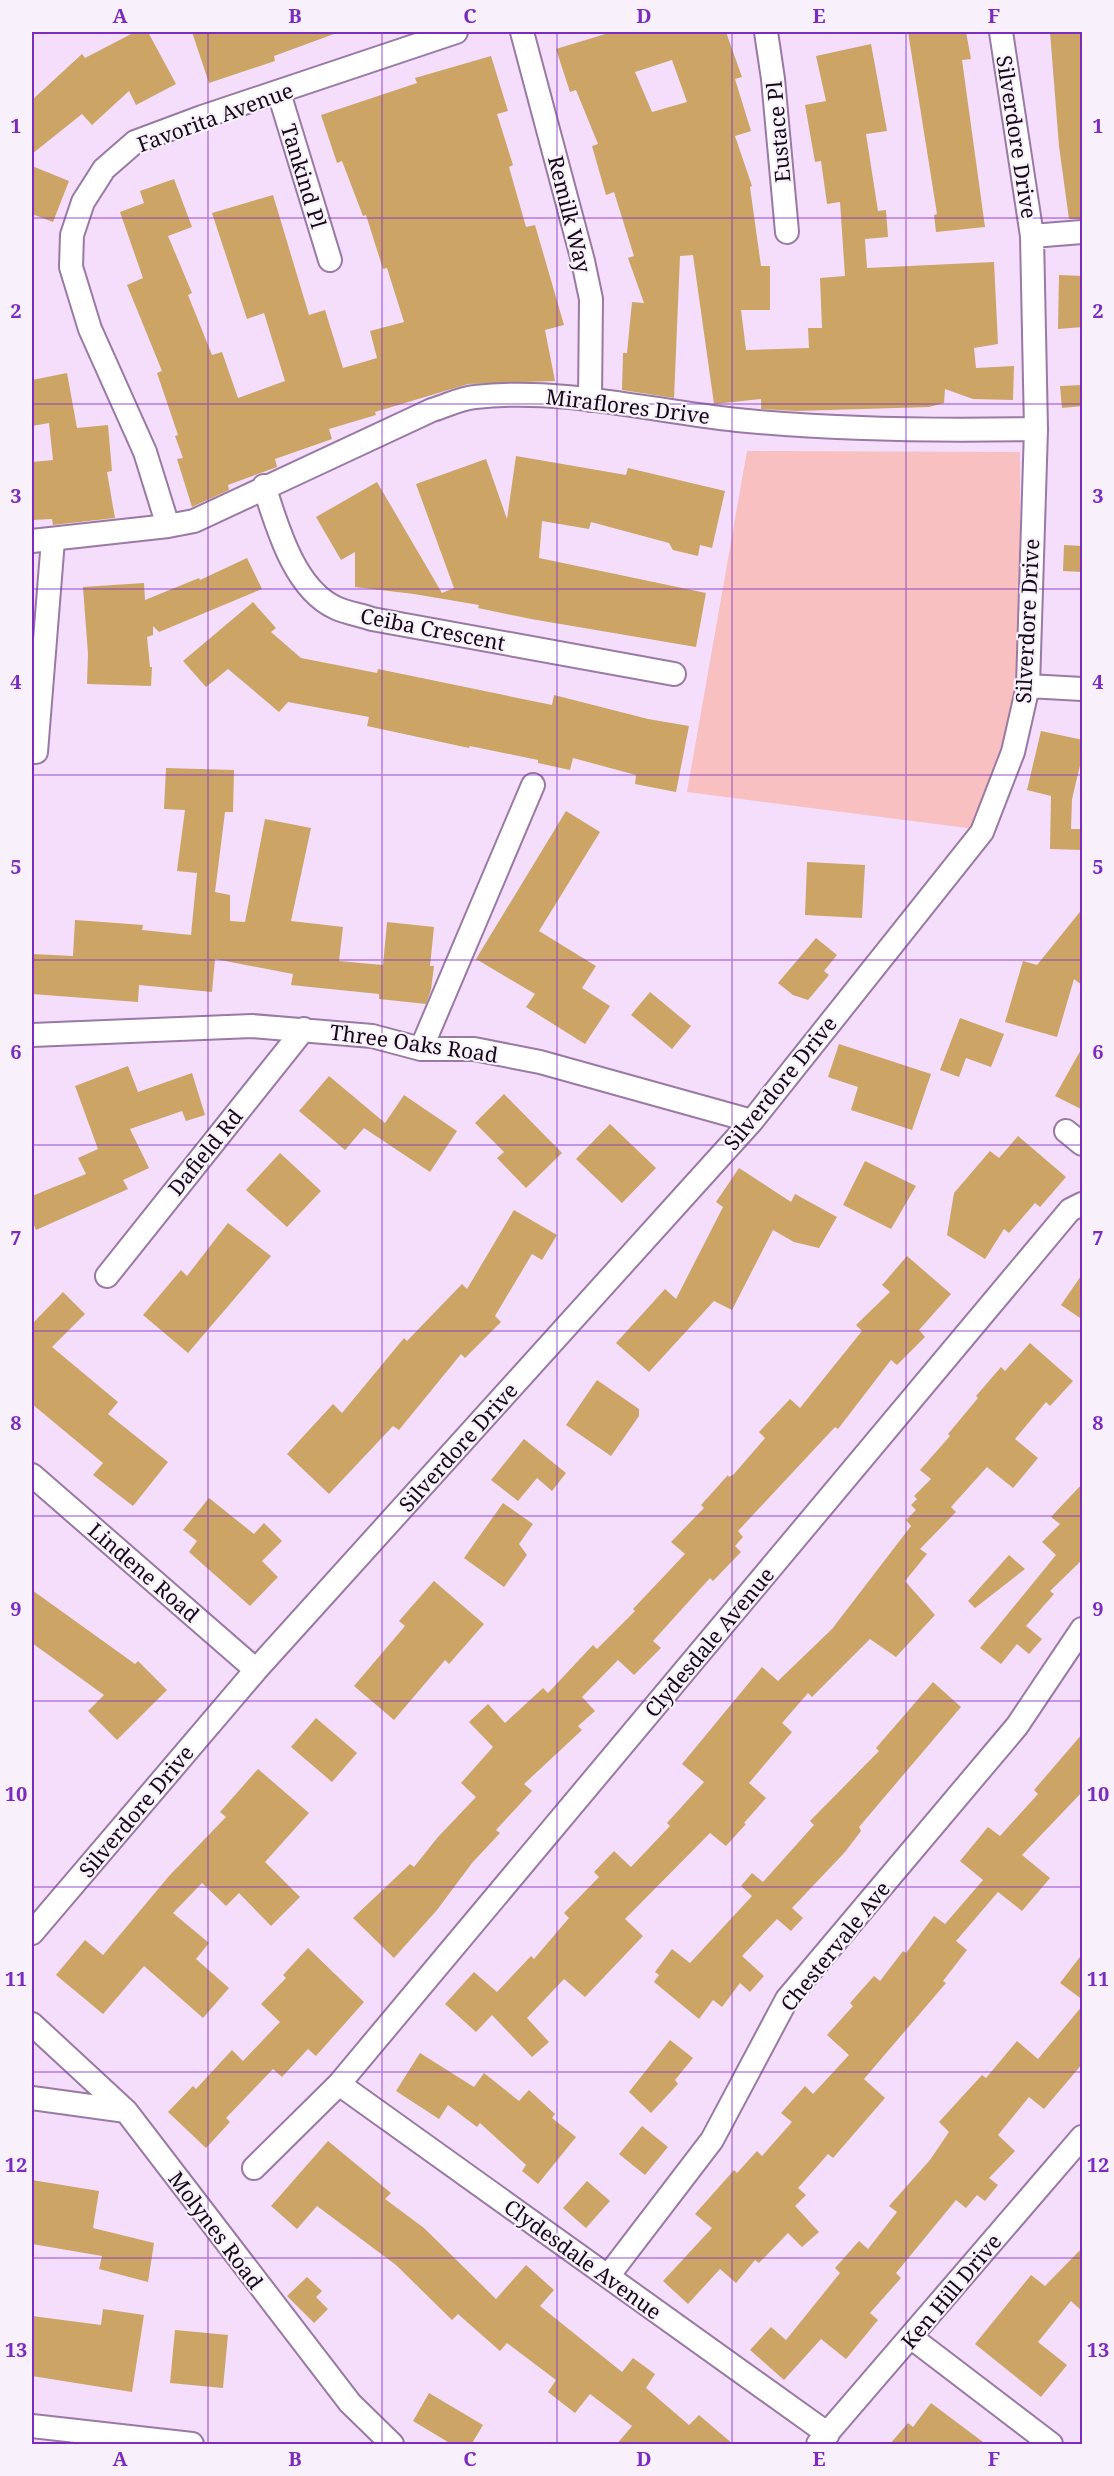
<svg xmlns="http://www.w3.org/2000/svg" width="1114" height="2476" viewBox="0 0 1114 2476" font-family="'Noto Serif',serif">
  <rect width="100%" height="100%" fill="#f4defb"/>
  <!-- green -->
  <path fill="#f8c0c1" d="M747,451L1020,452V682L1004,749L975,829L687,792Z"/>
  <!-- building -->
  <path fill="#cca465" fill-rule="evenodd" d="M135,32H148L176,84L136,105L129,91L92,125L82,114L32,154V100L82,54L85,58Z
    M192,32H334V34L274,56L275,61L209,83Z
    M612,32H726L742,77L735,79L751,131L735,136L752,186L750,187L761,266H770V310H741L746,350L809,348L808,328H822L820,278L845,276L840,202L827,204L821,161L815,162L805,105L826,101L816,56L871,44L887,131L866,134L878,211L886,210L888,237L865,239L867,268L994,262L998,344L974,348L976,368L1014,366L1013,400L973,399L945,389L944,403L929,407L796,411L761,409V399L714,404L693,255L680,256L674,398L622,390L623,353H627L632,302L644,303L628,258L634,256L614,192L606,195L592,146L598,144L576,90L570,92L556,49ZM672,60L687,102L652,112L635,72Z
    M908,32H966L971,59L962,60L985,227L936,232L934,215L937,214Z
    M1050,32H1083V219H1069L1059,146Z
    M491,56L508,111L497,114L513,165L509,167L526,227L535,225L564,325L545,330L555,381L468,384L375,412L376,415L329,429L332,439L275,459L277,467L228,485L229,490L192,507L177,459L183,458L175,436L178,435L157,373L162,371L127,285L143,278L120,212L144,203L140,191L174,179L192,227L168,236L192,293L188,295L212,355L222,352L238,398L285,381L264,313L247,319L212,213L273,195L309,315L325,310L343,368L377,358L370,331L404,322L387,268L383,269L366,215L363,216L342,161L337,163L321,115L417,83L415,78Z
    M32,166L69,181L53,222L32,214Z
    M1059,275L1083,276V327L1058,329Z
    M67,373L77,428L108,425L112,471L107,472L115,518L53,525L52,519L32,520V462L53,460L49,423L32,426V380Z
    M1083,385V406L1062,408L1060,386Z
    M516,456L626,475L628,468L725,491L712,548L700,545L698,556L673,550L669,543L591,522L589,529L542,521L539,558L706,593L696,647L531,619L478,608L479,605L414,594L355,587V552L341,560L316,517L377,482L442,593L454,588L416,484L486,459L507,519Z
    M1064,545L1083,546V572L1063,571Z
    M247,558L262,589L159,632L153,626V635L147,637L150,667H152L151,686L87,684L88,654L83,587L144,583L145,600L199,578L200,580Z
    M253,602L276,628L271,632L301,658L377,673L378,669L552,705L554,695L648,719L689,726L676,792L635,784L636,775L573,758L570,770L538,763V760L470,746L469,748L367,726L369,717L288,702L279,712L228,669L206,687L183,661Z
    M1041,731L1083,740V753L1072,799L1071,829H1083V850L1050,849L1051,796L1027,790Z
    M166,768L234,770L233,812H225L215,892L230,895V921L245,922L265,819L311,828L291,921L343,927L339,961L383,965L387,922L434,927L430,966H434L431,990L426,1004L379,999V994L291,985L293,974L215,959L212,992L139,985L138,1002L32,994V954L73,956L75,920L143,925L142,930L191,935L197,873L177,871L185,810L164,809Z
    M566,811L600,832L539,931L596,966L582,988L610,1006L585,1044L526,1007L535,994L476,959Z
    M807,862L865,865L862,918L805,915Z
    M1083,908V986L1074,979L1057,1037L1005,1022L1023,961L1037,965Z
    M816,938L837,955L824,971L829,975L808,1000L793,995L778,983Z
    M650,992L691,1026L672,1049L631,1015Z
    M960,1018L1004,1034L991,1067L966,1058L959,1077L940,1070Z
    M839,1044L931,1074L912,1130L851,1110L858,1087L828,1077Z
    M1083,1046V1110L1055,1096Z
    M128,1066L138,1092L192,1073L205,1115L186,1121L182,1111L130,1129L149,1168L123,1180L128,1189L36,1230L32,1220V1196L86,1174L78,1158L98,1149L75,1086Z
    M329,1076L385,1123L404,1095L457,1131L430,1172L364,1128L345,1150L299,1111Z
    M504,1094L562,1153L526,1188L497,1158L504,1152L475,1123Z
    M610,1124L656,1168L622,1203L576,1159Z
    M1018,1136L1066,1177L1040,1207L1035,1203L1009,1233L1004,1229L985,1259L947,1235L954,1193L990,1151L999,1158Z
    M280,1153L321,1191L287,1227L246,1190Z
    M865,1161L916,1186L891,1229L843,1205Z
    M739,1168L791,1202L795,1194L837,1217L819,1248L794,1242L773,1230L732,1310L714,1301L649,1372L616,1343L665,1289L676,1299L723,1207L716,1202Z
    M514,1210L557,1235L542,1260L532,1254L495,1316L501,1322L465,1358L461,1354L399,1430L393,1426L329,1494L287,1454L333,1404L342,1413L404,1338L407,1341L462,1284L467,1289Z
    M228,1223L271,1256L188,1353L143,1315L181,1270L187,1276Z
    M907,1256L951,1294L919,1330L925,1337L897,1365L891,1360L838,1429L835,1427L738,1531L743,1537L735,1546L741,1552L713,1581L710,1578L653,1641L661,1648L634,1675L618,1660L582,1697L595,1711L578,1726L582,1730L524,1784L532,1791L496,1830L500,1833L472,1863L437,1910L394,1958L353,1918L410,1864L414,1867L438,1837L476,1797L461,1783L493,1747L469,1722L488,1704L505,1723L543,1688L548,1693L593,1645L597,1649L635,1611L633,1609L685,1554L671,1542L704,1508L701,1505L728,1475L729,1477L734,1474L765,1438L759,1432L790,1399L800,1408L862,1331L856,1325L890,1292L882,1285Z
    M1083,1273V1320L1061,1305Z
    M63,1292L85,1314L52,1347L118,1402L108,1414L168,1462L133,1506L93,1475L103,1463L32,1404V1324Z
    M1030,1343L1073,1381L1050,1406L1046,1402L1015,1439L1038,1458L1013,1488L987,1467L951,1507L956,1512L920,1549L927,1554L905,1581L935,1615L896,1657L870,1639L812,1697L808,1693L782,1723L792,1732L749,1783L766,1798L744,1823L746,1824L726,1846L710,1833L625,1919L643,1936L585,1997L564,1979L527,2018L549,2042L532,2057L492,2015L476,2032L445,2004L474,1972L497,1992L531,1956L534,1959L569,1918L564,1913L599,1877L594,1872L614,1851L631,1867L670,1826L667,1823L704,1782L682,1764L762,1667L778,1681L832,1629L911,1526L906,1520L916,1510L911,1505L917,1499L914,1496L931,1479L920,1470L950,1436L948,1434L978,1398L976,1396L1001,1367L1005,1371Z
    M597,1380L639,1409V1416L611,1456L566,1425Z
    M524,1439L566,1473L552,1491L537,1478L518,1501L491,1480Z
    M1083,1483V1559L1050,1591L1054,1594L1026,1626L1042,1639L1029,1654L1017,1644L1001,1664L980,1648L1056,1555L1042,1542L1060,1524L1051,1517Z
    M209,1498L254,1534L264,1523L282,1541L262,1561L278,1577L250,1606L189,1552L197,1541L183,1530Z
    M503,1503L533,1524L519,1544L527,1555L504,1587L464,1558Z
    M1009,1555L1025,1569L975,1608L968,1601Z
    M434,1581L484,1624L449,1664L445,1660L394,1720L354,1686L405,1626L399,1621Z
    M32,1590L135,1664L138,1661L167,1690L117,1740L88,1711L104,1695L32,1643Z
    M933,1682L961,1707L859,1827L861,1831L845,1852L792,1908L803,1918L791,1931L777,1919L742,1956L764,1976L750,1992L740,1983L722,2007L713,2000L699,2019L654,1982L659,1975L655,1972L672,1949L690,1963L752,1896L741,1886L752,1873L763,1882L814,1825L810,1821L879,1751L876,1748Z
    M316,1718L357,1753L332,1782L291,1747Z
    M1083,1733V1791L1022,1855L1050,1878L1022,1911L998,1892L956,1941L967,1950L943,1981L946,1983L864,2079L885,2098L833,2158L828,2154L798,2188L806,2195L795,2206L819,2232L802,2247L788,2233L759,2263L755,2260L736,2283L720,2269L688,2304L663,2281L712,2228L695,2214L734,2170L737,2173L757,2151L762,2156L792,2122L781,2113L805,2086L813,2094L849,2055L827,2035L853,2006L850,2003L874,1976L880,1981L903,1951L906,1953L934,1916L945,1924L983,1880L960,1861L988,1827L1000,1836L1038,1794L1034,1790Z
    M258,1769L309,1813L265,1862L300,1897L271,1926L239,1893L226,1906L202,1883L173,1913L209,1943L196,1959L229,1988L203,2018L144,1966L103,2014L56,1975L85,1940L103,1955L169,1876L226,1817L220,1812Z
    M308,1948L364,2002L316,2056L308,2049L282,2077L273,2069L226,2118L230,2122L206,2148L168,2112L193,2086L196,2089L232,2050L243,2061L280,2022L261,2004L286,1978L283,1975Z
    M1083,1953V2000L1060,1983Z
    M1083,2005V2063L1044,2109L1029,2097L998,2135L1015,2151L989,2178L998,2185L985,2201L977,2195L966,2208L956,2200L896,2273L901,2278L870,2313L878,2320L846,2359L821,2339L784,2380L750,2350L771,2327L786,2340L840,2273L835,2268L859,2241L868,2249L897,2212L889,2206L930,2160L949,2132L939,2122L982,2075L986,2078L1017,2041L1038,2059Z
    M670,2040L693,2058L675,2080L678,2084L651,2113L629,2092Z
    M420,2053L474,2087L484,2073L519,2101L529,2090L555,2114L552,2118L576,2137L538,2184L522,2171L526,2165L480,2123L477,2127L448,2105L439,2119L396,2091Z
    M642,2126L668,2147L645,2175L619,2154Z
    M328,2141L391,2193L385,2199L424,2228L496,2299L526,2265L554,2290L540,2306L622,2372L633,2358L655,2374L646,2388L689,2425L699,2415L734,2445H616L632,2426L590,2394L575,2413L548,2392L556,2380L507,2343L500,2351L458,2314L452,2320L396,2265L317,2206L297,2229L271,2206Z
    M32,2180L99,2191L93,2228L154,2243L148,2282L99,2269L102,2256L32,2244Z
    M587,2181L610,2201L586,2228L563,2208Z
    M1083,2247V2312L1071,2301L1038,2342L1067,2365L1041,2397L975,2344L1031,2275L1045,2286Z
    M307,2277L322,2291L316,2297L328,2309L314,2323L287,2296Z
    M103,2309L144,2315L132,2392L32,2376V2316L101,2325Z
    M175,2330L228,2335L223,2388L170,2383Z
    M429,2393L483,2425L471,2445H453L413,2421Z
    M931,2403L987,2445H889L908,2423L913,2427Z"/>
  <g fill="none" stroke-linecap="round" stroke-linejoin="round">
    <!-- minor casing -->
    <g stroke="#9a79a4" stroke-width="26">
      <path id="minor" d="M522,32L583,261L591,299L590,400
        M766,32L773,79L787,232
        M279,93L330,260
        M1032,236L1082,232
        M264,486C277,526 294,589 336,608C347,613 361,615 372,619L674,674
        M168,526L145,452L90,329L71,267L72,235L83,202L104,169L135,142L202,117L456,32
        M32,541L168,526L194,521L432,410C446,406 461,398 475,397C563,387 650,411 737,420C836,430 936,431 1036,429
        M1028,686L1082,689
        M36,752L53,540
        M32,1035L252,1026L372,1036L421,1049H474L540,1062L752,1121
        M421,1049L533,785
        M1066,1131L1082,1144
        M107,1276L304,1029
        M32,1475L256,1670
        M32,1933L256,1670L752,1121L982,832L1013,752L1028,686L1036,429L1032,236L1001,32
        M32,2024L126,2111L350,2403L392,2444
        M339,2084L828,2434
        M32,2098L126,2111
        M254,2168L339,2084L1070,1210L1082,1204
        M608,2276L712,2140L787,1999L1017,1726L1082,1629
        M912,2338L1051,2444
        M32,2426L192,2444
        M818,2444L1082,2137"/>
    </g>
    <!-- minor -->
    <use href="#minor" stroke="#fff" stroke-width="22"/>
  </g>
  <!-- grid -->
  <path fill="none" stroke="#7b2cbf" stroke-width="1.5" stroke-opacity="0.55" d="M208,32V2444M382,32V2444M557,32V2444M732,32V2444M906,32V2444M32,218H1082M32,404H1082M32,589H1082M32,775H1082M32,960H1082M32,1145H1082M32,1331H1082M32,1516H1082M32,1701H1082M32,1887H1082M32,2072H1082M32,2258H1082"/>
  <g text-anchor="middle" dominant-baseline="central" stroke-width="4.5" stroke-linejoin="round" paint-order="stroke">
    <!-- street labels -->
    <g font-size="21" fill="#140817" stroke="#f8f1fb">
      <text transform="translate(215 117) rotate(-20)">Favorita Avenue</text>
      <text transform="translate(778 132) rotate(-95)">Eustace Pl</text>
      <text transform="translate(1017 137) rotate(81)">Silverdore Drive</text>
      <text transform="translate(304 176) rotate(73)">Tankind Pl</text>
      <text transform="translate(570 214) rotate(76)">Remilk Way</text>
      <text transform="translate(628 406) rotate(7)">Miraflores Drive</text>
      <text transform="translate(1027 621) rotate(-87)">Silverdore Drive</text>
      <text transform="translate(433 629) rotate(11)">Ceiba Crescent</text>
      <text transform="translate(414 1043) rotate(8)">Three Oaks Road</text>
      <text transform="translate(780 1083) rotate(-51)">Silverdore Drive</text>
      <text transform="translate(205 1152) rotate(-51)">Dafield Rd</text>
      <text transform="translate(458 1447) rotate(-48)">Silverdore Drive</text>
      <text transform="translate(144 1572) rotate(41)">Lindene Road</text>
      <text transform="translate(709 1642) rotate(-50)">Clydesdale Avenue</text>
      <text transform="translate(136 1811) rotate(-50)">Silverdore Drive</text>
      <text transform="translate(835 1946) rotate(-51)">Chestervale Ave</text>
      <text transform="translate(216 2230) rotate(53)">Molynes Road</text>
      <text transform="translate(583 2259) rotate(36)">Clydesdale Avenue</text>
      <text transform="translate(951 2291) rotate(-50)">Ken Hill Drive</text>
    </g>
  </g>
  <!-- border -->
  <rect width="1114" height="2476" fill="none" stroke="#f8f1fb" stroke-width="66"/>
  <rect x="33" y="33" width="1048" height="2410" fill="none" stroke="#7b2cbf" stroke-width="2"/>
  <g font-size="20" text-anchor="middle" font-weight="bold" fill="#7b2cbf">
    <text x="120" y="23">A</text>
    <text x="295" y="23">B</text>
    <text x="470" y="23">C</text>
    <text x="644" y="23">D</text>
    <text x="819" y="23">E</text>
    <text x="994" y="23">F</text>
    <text x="16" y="133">1</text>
    <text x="1098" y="133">1</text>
    <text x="16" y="318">2</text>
    <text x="1098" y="318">2</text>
    <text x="16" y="503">3</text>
    <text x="1098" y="503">3</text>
    <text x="16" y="689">4</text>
    <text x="1098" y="689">4</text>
    <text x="16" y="874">5</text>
    <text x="1098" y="874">5</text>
    <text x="16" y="1059">6</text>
    <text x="1098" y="1059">6</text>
    <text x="16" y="1245">7</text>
    <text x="1098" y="1245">7</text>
    <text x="16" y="1430">8</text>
    <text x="1098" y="1430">8</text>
    <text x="16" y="1616">9</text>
    <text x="1098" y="1616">9</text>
    <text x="16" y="1801">10</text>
    <text x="1098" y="1801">10</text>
    <text x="16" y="1986">11</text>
    <text x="1098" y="1986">11</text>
    <text x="16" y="2172">12</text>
    <text x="1098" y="2172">12</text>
    <text x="16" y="2357">13</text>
    <text x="1098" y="2357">13</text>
    <text x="120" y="2466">A</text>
    <text x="295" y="2466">B</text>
    <text x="470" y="2466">C</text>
    <text x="644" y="2466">D</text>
    <text x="819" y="2466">E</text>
    <text x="994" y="2466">F</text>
  </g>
</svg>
